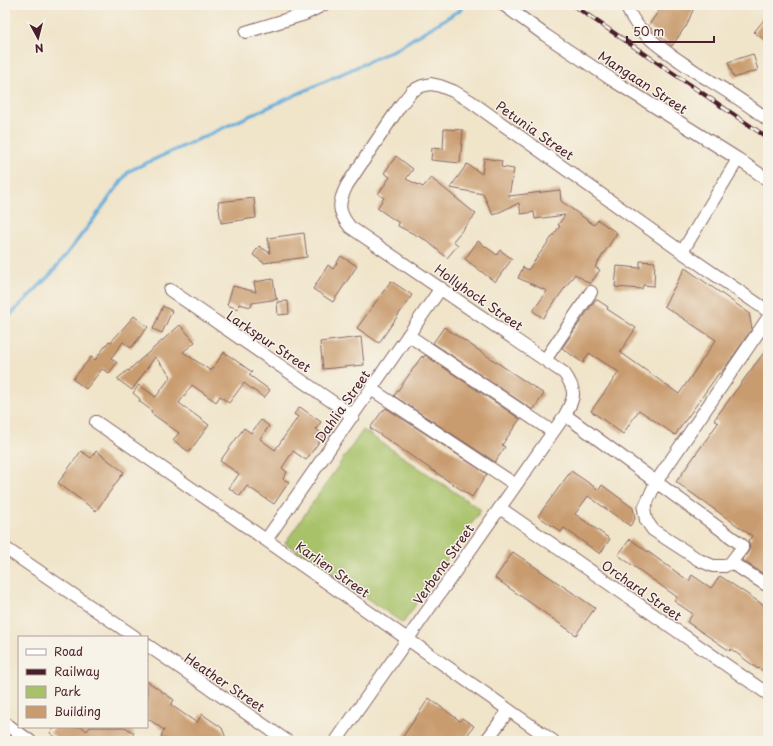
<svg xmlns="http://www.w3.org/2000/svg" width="773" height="746" viewBox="0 0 773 746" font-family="'Playpen Sans',sans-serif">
  <rect width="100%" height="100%" fill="#f7f3e8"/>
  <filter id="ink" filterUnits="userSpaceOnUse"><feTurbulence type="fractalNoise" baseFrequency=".025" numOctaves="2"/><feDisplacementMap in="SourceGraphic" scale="8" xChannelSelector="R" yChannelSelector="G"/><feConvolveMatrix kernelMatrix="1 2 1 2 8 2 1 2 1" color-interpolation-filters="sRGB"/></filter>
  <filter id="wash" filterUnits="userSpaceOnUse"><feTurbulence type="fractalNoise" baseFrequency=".012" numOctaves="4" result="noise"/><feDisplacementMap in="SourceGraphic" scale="16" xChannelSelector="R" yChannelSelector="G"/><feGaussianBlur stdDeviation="0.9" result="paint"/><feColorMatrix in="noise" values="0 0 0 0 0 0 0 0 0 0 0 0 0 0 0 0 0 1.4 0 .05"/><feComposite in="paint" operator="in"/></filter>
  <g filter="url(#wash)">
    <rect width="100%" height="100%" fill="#f0e4c9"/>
    <!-- green -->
    <path fill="#a7c269" stroke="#78704a" d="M363,430L481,510L403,623L285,543Z"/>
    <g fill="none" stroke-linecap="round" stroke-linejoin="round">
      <!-- stream -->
      <path stroke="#60acd9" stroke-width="3.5" d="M5,320L51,274L90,224L129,171L396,49L460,10L464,5"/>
    </g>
    <g id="blocks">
      <!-- building -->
      <path fill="#c99c70" d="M663,5H695L686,27H685L672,46L648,26Z
        M768,15V43L754,32Z
        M753,54L758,70L734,78L728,62Z
        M444,129L463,130L460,163L431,160L432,148L443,149Z
        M396,156L413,169L406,179L423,187L429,180L430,181V177L476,214L453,241L458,245L447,258L426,240L398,226L399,223L377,208L384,198L378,194L390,177L384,173Z
        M484,158L502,161L501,167L514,169L509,196L560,190L561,201L594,225L598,220L617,233L595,267L600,270L590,284L575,274L543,318L533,311L547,291L518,278L523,267L528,270L560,226L558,225L565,215L535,219L534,212L521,214L519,203L493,215L483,194L450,188L467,164L482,174Z
        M254,198L256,218L221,223L218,202Z
        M304,233L307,257L264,263L253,255L259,246L270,253L268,238Z
        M478,241L497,255L500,250L512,259L495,282L465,259Z
        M341,256L357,266L333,302L313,289L328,265L333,269Z
        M640,261L655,262L654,286L643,285L642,289L615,287L617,266L640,268Z
        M685,268L749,313L752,329L724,369L721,374L719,373L675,435L639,410L623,434L591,411L619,372L589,353L583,363L562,348L596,299L608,307L607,309L636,328L620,352L679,394L716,340L664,306Z
        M273,279L276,298L278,299L252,303L251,307L239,304L238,309L227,305L233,286L256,292L254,282Z
        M391,281L412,295L379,343L357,328Z
        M288,301L289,314L278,315L277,302Z
        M163,306L172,311L162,333L153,329Z
        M134,316L148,327L131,348L123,342L111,358L117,363L109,373L102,369L86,389L73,379L91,357L95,360L109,341L111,342Z
        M180,325L195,342L183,352L211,371L224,352L252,372L249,375L270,390L264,398L244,383L229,403L220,396L216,402L192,385L179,403L209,425L189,452L173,440L179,433L151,413L152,411L139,401L140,399L133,393L139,385L156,397L171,376L155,357L132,390L117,379L128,370L129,371L132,367Z
        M444,327L544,394L533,410L433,343Z
        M361,337L364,365L323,369L320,342Z
        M768,347V577L742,560L748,552L750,548L748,541L752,536L676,482L718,423L714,420Z
        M425,355L520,419L502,445L505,447L495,462L394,396L422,356L423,358Z
        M300,407L321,422L316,429L324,435L306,460L293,451L282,468L287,472L283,479L289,482L274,504L247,486L240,496L229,488L239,474L220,461L244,428L251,433L261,420L269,426L260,439L275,450L298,417L294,414Z
        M386,408L487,474L472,497L370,428L383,410H384Z
        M81,451L91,458L96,451L124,472L96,511L58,483Z
        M571,471L599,490L602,485L633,508L635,519L630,526L588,496L575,514L610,539L600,554L564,528L561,532L538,516Z
        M630,539L689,581L692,575L711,588L720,576L768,608V675L759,668L758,669L731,649L730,651L687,622L693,614L674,601L677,597L618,555Z
        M513,552L595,608L576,635L495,578Z
        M147,681L174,700L171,705L197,723L202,714L222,728L227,741H168L161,736L164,730L147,718Z
        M429,698L460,721L462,718L474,726L463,741H400Z
        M55,727H82L87,731L90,727H125L134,733L128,741H61L50,733Z"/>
    </g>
  </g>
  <g filter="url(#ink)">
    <use href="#blocks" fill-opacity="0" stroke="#846462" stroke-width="1"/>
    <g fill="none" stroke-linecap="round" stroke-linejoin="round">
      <!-- minor casing -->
      <g stroke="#846462" stroke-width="14">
        <path id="minor" d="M504,5L545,35L614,81L738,159L768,180
          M626,5C637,36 670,54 696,72C720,87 746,102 768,120
          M246,32L305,14L323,5
          M682,252L738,159
          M170,290L353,416
          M408,335L553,432
          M545,360L591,292
          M371,389L516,485
          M565,415L742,545V548L732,561V563L768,586
          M96,422L266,540L553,741
          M500,508L768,694
          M266,540L441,288
          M5,548L135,637
          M732,562L725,566H713L699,560L653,530L646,520L644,509L656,482L768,318
          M147,645L287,741
          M5,723L30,741
          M336,741L565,415C575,397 577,391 564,373L350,227C337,211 338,203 347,185L400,106L412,91L422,86L431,84L440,86L453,91L470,101L682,252L768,311
          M486,741L509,710"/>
      </g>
      <!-- minor -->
      <use href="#minor" stroke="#fff" stroke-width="12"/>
      <!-- rail casing -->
      <g stroke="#4a1f2b" stroke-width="4.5">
        <path id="rail" d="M573,5L768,138"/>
      </g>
      <!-- rail -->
      <use href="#rail" stroke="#f7f3e8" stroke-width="3" stroke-dasharray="9" stroke-linecap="butt"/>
    </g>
  </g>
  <g text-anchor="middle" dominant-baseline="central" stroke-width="3" stroke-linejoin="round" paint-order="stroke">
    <!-- street labels -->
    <g font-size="13" fill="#4a1f2b" stroke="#f7f3e8">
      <text transform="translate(643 82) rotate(33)">Mangaan Street</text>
      <text transform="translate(535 130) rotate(35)">Petunia Street</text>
      <text transform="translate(479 297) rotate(35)">Hollyhock Street</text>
      <text transform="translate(269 341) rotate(34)">Larkspur Street</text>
      <text transform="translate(342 406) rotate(-55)">Dahlia Street</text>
      <text transform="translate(443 564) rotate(-55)">Verbena Street</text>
      <text transform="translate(333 569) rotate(35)">Karlien Street</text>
      <text transform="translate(642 590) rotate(35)">Orchard Street</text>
      <text transform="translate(225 682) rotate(34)">Heather Street</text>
    </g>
  </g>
  <!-- margin -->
  <rect width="773" height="746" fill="none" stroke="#f7f3e8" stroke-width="20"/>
  <!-- legend -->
  <rect x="18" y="636" width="130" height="92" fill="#f7f3e8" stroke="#b29e9c"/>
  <rect x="26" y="649" width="20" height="6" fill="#ffffff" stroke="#b29e9c"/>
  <text x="54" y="656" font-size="12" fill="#4a1f2b">Road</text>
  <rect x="26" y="669" width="20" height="6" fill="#4a1f2b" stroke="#b29e9c"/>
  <text x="54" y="676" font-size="12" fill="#4a1f2b">Railway</text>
  <rect x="26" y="686" width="20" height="12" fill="#a7c269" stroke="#b29e9c"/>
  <text x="54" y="696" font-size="12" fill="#4a1f2b">Park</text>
  <rect x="26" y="706" width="20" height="12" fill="#c99c70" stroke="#b29e9c"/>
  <text x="54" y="716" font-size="12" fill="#4a1f2b">Building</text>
  <!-- north arrow -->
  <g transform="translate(38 38) rotate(173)" stroke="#f7f3e8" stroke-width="3" paint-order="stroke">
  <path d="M0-3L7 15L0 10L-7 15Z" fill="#4a1f2b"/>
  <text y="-6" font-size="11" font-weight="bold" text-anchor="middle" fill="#4a1f2b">N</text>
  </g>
  <!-- scale -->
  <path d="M627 36v6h87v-6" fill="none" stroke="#4a1f2b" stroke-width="2"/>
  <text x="633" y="36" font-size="12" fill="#4a1f2b" stroke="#f7f3e8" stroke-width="3" paint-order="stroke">50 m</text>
</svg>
